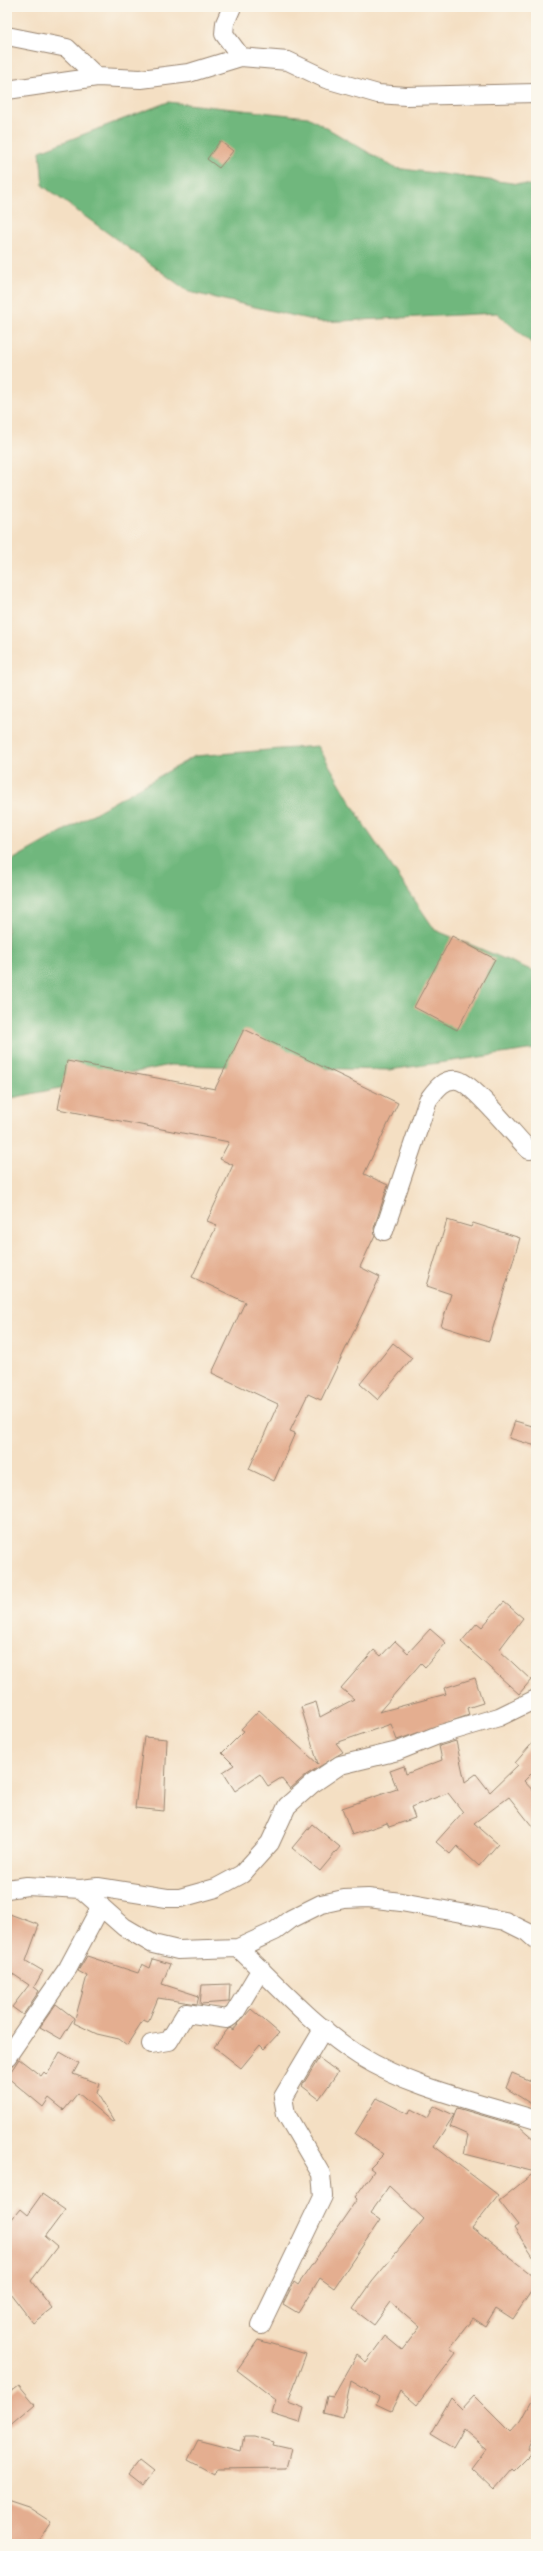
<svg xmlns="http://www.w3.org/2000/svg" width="543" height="2551" viewBox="0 0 543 2551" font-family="'Balsamiq Sans',sans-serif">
  <rect width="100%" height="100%" fill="#fbf7ec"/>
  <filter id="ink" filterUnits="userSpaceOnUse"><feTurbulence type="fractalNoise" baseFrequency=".025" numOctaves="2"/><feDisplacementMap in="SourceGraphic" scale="8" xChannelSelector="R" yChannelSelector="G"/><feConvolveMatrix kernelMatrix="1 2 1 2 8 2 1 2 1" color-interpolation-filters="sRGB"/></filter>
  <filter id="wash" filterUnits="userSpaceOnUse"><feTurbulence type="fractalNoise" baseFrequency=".012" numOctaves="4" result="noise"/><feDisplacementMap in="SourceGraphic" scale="16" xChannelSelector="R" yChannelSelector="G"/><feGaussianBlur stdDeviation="0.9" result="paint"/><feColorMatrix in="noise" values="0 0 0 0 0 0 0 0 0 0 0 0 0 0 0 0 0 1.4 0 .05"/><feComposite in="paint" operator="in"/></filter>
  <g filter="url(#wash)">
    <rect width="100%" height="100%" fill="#f4dfc3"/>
    <!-- forest -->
    <path fill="#70b77d" stroke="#56704e" d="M168,102L308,117L395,168L536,186V347L497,313L321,322L189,292L43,186L40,151Z
      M318,746L367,830L435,930L536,972V1049L389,1070L170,1065L7,1099V863L195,756Z"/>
    <g id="blocks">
      <!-- building -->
      <path fill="#e4ae90" d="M220,141L233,151L219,168L207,159Z
        M452,936L495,959L457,1030L414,1007Z
        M244,1029L398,1103L364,1174L388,1185L374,1228L375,1235L360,1267L380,1277L321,1400L308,1394L290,1431L295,1433L274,1481L249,1469L278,1404L212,1373L245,1302L192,1277L217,1225L207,1221L233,1165L220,1159L229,1142L58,1109L67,1061L215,1089Z
        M447,1220L471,1227L473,1223L520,1238L489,1341L441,1326L451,1294L427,1286Z
        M393,1343L412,1358L378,1400L360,1384Z
        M515,1421L536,1427V1446L509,1438Z
        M504,1602L523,1618L499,1650L531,1680L519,1694L461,1642L477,1623L482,1627Z
        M430,1629L446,1643L425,1667L421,1663L379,1712L446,1694L444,1688L475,1678L483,1703L467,1708L469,1715L397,1740L391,1724L336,1743L343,1752L306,1775L290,1789L281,1778L268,1786L260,1774L235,1791L223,1772L234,1765L222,1753L244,1731L241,1729L259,1710L318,1764L301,1707L316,1702L320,1717L354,1699L341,1688L374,1650L381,1656L395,1641L408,1653Z
        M144,1737L167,1739L164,1811L135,1808Z
        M536,1739V1769L524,1781L536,1794V1831L509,1797L474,1823L498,1844L479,1866L457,1846L450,1854L436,1842L463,1812L448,1793L411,1807L415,1818L389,1827L387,1823L352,1835L342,1808L397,1789L390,1771L404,1766L406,1774L442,1760L439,1746L456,1741L465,1782L476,1774L490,1792L518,1765L515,1763Z
        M312,1824L340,1847L320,1871L292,1848Z
        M7,1913L39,1925L26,1961L43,1971L34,1987L39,1991L23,2015L12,2007L29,1985L7,1970Z
        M87,1956L138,1973L142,1964L150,1968L153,1959L170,1964L162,1984L199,1996L197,2004L158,1998L148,2022L143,2020L127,2045L119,2039L97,2034L74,2023L87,1976L78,1971Z
        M230,1984L229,2002L200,2004L202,1985Z
        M56,2004L74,2018L61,2039L40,2027Z
        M251,2009L279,2033L264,2049L260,2045L241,2068L214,2047L228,2029L232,2028V2031Z
        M60,2052L79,2063L73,2074L100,2084L97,2093L114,2121L112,2122L78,2093L64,2110L49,2098L43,2107L7,2077L19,2059L41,2076L44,2072L47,2075Z
        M319,2058L338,2072L319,2099L302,2086Z
        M512,2073L536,2083V2107L506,2088Z
        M377,2098L408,2114L411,2109L428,2118L434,2106L454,2115L434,2146L498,2195L472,2228L536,2278V2284L513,2319L496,2308L485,2326L473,2318L450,2348L456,2353L417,2405L401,2391L391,2411L376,2404L379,2397L351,2381L343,2418L323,2413L327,2396L333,2397L357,2355L366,2362L385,2336L402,2350L420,2327L391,2302L374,2325L353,2309L372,2282L424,2219L389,2186L370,2213L380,2220L334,2288L320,2278L298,2313L283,2304L294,2282L298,2285L357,2199L355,2197L374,2171L370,2168L384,2154L355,2134Z
        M457,2108L519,2126L536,2141V2261L514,2228L518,2225L499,2201L535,2172L464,2154L468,2135L450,2127Z
        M42,2194L65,2210L45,2237L57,2247L31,2281L52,2308L33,2323L7,2289V2225L20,2209L27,2215Z
        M258,2340L306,2354L288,2402L304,2408L300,2423L272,2414L276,2400L237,2370Z
        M19,2385L35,2404L7,2428V2394Z
        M536,2392V2434L529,2448L533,2452L514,2471L512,2469L494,2490L471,2468L486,2448L464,2429L453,2448L430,2434L451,2398L462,2409L474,2396L510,2432L520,2421Z
        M244,2436H254L274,2442L273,2445L291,2449L286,2468L215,2469L214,2474L188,2460L198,2440L241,2451Z
        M139,2461L153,2472L142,2486L128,2475Z
        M7,2500L28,2507L51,2522L36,2544H7Z"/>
    </g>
  </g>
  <g filter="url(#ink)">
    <use href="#blocks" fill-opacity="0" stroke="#988470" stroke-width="1"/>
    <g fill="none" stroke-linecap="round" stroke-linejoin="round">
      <!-- minor casing -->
      <g stroke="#988470" stroke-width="20">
        <path id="minor" d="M232,7L225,23L224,34L241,57
          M7,36L67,48L97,77L141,79L189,73L241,57L288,61L326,79L378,94L406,96L536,93
          M7,90L97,77
          M384,1231L428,1100C435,1091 443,1078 457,1080C472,1082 515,1136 529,1150L536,1149
          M7,1889L27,1886L81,1889L98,1887L167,1898H180L216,1888L242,1874L270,1843L287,1806L312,1784L340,1765L398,1751L438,1735L499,1717L536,1699
          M81,1889L124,1927L153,1944L178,1950L238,1948L275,1931L291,1919L321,1904L344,1899L368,1898L401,1902L505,1921L527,1932L536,1940
          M238,1948C277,1984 315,2028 360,2056C414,2089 476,2101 536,2120
          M151,2044L169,2041L186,2013L227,2019L234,2014L261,1969
          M7,2057L68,1968L101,1906
          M261,2325L323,2196L321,2174L286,2114L283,2097L324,2028"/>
      </g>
      <!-- minor -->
      <use href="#minor" stroke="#fff" stroke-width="18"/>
    </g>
  </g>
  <!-- margin -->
  <rect width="543" height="2551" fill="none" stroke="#fbf7ec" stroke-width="24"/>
</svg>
